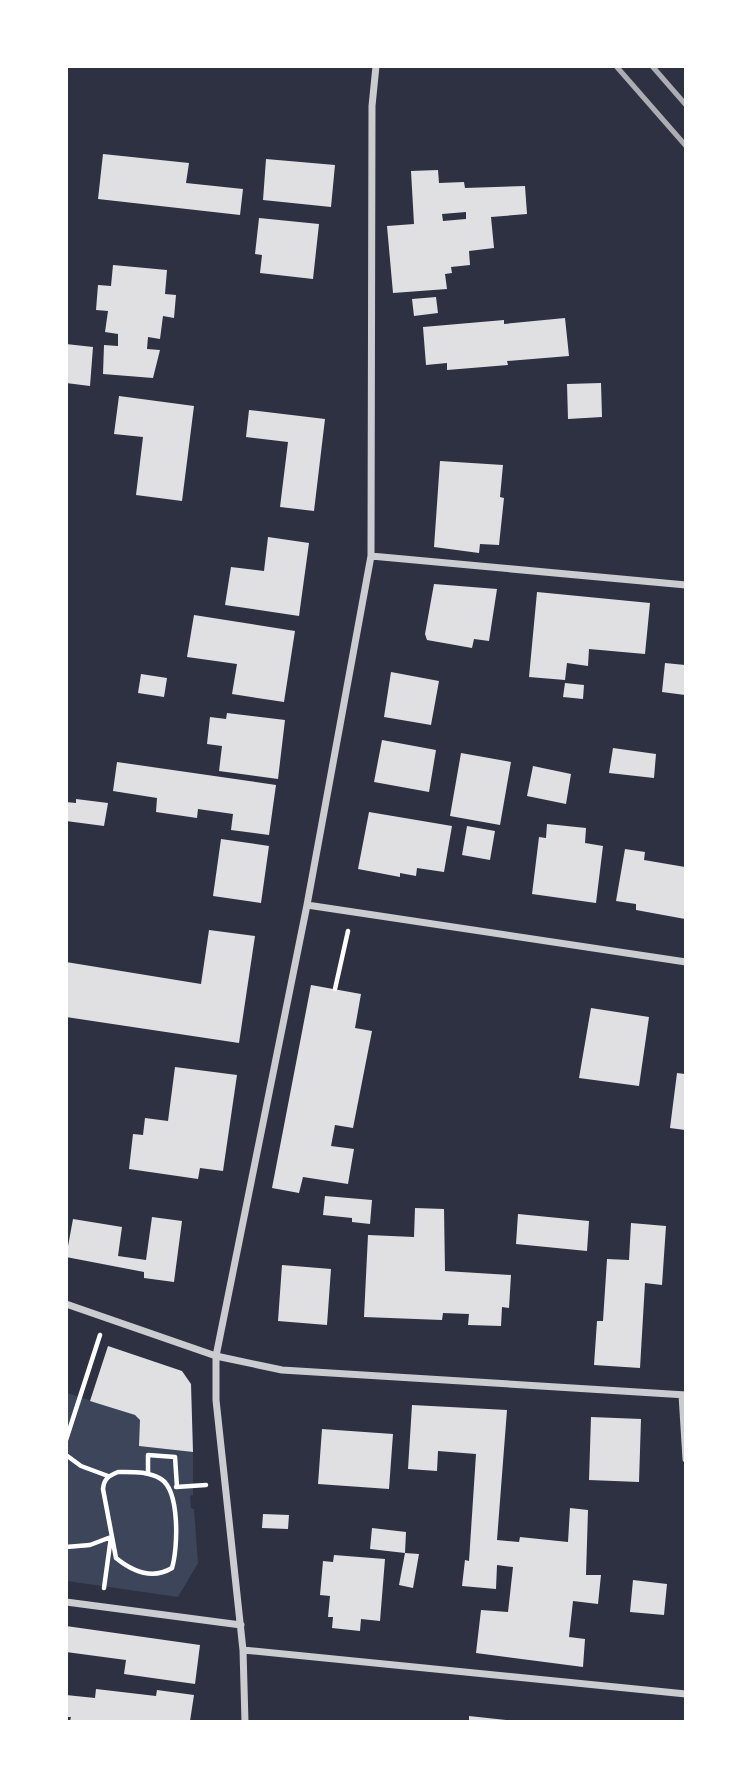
<svg xmlns="http://www.w3.org/2000/svg" width="752" height="1788" viewBox="0 0 752 1788" font-family="Arial,sans-serif">
  <rect width="100%" height="100%" fill="#2d3142"/>
  <!-- green -->
  <path fill="#3c4559" d="M67,1393L135,1415L140,1420V1446L193,1452V1495L190,1496L191,1508L194,1509L198,1563L178,1597L67,1581Z"/>
  <!-- building -->
  <path fill="#e0e0e3" fill-rule="evenodd" d="M103,154L189,163L186,183L243,189L240,215L98,199Z
    M266,159L335,165L331,207L263,200Z
    M438,170L439,183L464,182L465,188L525,186L527,214L491,217L494,248L469,251L470,265L451,267L452,273L445,274L447,289L393,293L387,226L414,224L411,171ZM466,212V219L443,221L442,214Z
    M259,218L319,224L313,279L260,273L262,255L255,254Z
    M113,265L167,270L165,294L176,295L174,318L163,316L160,339L148,337L147,349L160,350L153,378L103,374L104,345L118,346V334L105,332L108,311L96,310L98,285L111,286Z
    M436,297L438,313L414,316L412,299Z
    M565,318L569,356L507,361L508,365L447,370V363L426,365L423,327L504,320V324Z
    M66,344L93,347L90,386L66,383Z
    M601,383L602,417L568,419L567,384Z
    M119,396L194,406L182,501L136,495L143,437L114,434Z
    M249,410L325,419L314,511L280,507L288,442L246,437Z
    M440,461L503,465L500,497L504,498L499,545L480,544L479,553L434,547Z
    M268,537L309,543L299,616L225,605L231,567L264,571Z
    M434,584L497,589L489,641L474,639L472,648L427,640L425,634Z
    M537,592L650,603L645,654L589,649L588,666L567,663L565,680L529,677Z
    M194,615L295,631L284,702L232,694L237,664L187,657Z
    M665,663L685,665V695L662,692Z
    M391,672L439,681L431,725L384,717Z
    M141,674L167,678L164,697L138,693Z
    M565,683L584,685L583,699L563,697Z
    M227,713L285,720L278,779L219,771L222,746L207,744L210,717L226,719Z
    M382,740L436,750L429,792L374,782Z
    M613,748L656,754L654,778L609,773Z
    M461,753L511,762L500,825L450,816Z
    M117,762L276,785L269,835L231,830L233,814L198,809L197,818L156,812L157,798L113,791Z
    M533,766L571,774L566,804L527,796Z
    M76,799L108,803L104,826L66,821V802L76,803Z
    M369,812L452,826L444,872L417,868L416,876L400,873V877L358,869Z
    M547,824L586,828L585,843L603,846L596,903L532,894L539,837L546,838Z
    M467,826L495,831L490,860L462,855Z
    M221,839L269,846L261,903L213,896Z
    M625,849L645,852L644,860L685,867V919L636,910V904L616,901Z
    M209,930L255,936L239,1043L66,1017V962L201,984Z
    M311,985L361,994L355,1028L372,1031L353,1128L335,1125L331,1146L354,1149L348,1184L303,1177L299,1193L272,1188Z
    M591,1008L649,1017L639,1086L579,1078Z
    M175,1067L237,1075L223,1171L200,1168L198,1179L129,1169L133,1134L143,1135L145,1118L168,1121Z
    M677,1073L685,1074V1130L670,1128Z
    M325,1196L372,1200L370,1224L352,1222V1218L323,1215Z
    M415,1208L444,1209L445,1271L511,1275L509,1308L502,1307L501,1326L468,1325L469,1314L443,1313L442,1320L364,1317L368,1235L414,1237Z
    M518,1214L589,1221L587,1251L516,1244Z
    M152,1217L182,1221L174,1282L144,1278V1272L66,1257L73,1219L122,1227L118,1256L146,1260Z
    M631,1223L666,1226L662,1285L645,1283L640,1368L594,1365L597,1321H603L607,1259L629,1260Z
    M282,1265L331,1269L327,1325L278,1321Z
    M108,1346L182,1371L191,1384L193,1452L139,1446L140,1420L135,1415L90,1401Z
    M412,1405L507,1410L497,1540L519,1542L520,1537L568,1542L570,1508L588,1510L586,1575H601L598,1604L573,1601L569,1637L585,1639L583,1667L476,1653L481,1610L508,1612L513,1567L497,1565L496,1589L462,1586L465,1560L469,1561L476,1454L438,1451L437,1471L408,1469Z
    M591,1417L641,1419L639,1482L589,1480Z
    M322,1429L393,1434L389,1489L318,1484Z
    M263,1514L289,1515L288,1529L262,1528Z
    M372,1528L406,1532L405,1553L370,1549Z
    M405,1553L419,1554L413,1588L399,1585Z
    M334,1555L385,1559L380,1621L361,1619L360,1631L332,1628L333,1617H328L330,1596L320,1595L323,1561L333,1562Z
    M633,1580L667,1584L664,1615L630,1612Z
    M66,1626L200,1645L195,1684L124,1674L126,1660L66,1652Z
    M96,1689L156,1696L157,1690L194,1695L190,1721H70L71,1717H66V1695L95,1698Z
    M469,1716L506,1720V1721H469Z"/>
  <g fill="none" stroke-linecap="round" stroke-linejoin="round">
    <!-- path -->
    <path stroke="#fff" stroke-width="4.5" d="M335,989L348,931
      M66,1440L100,1335
      M66,1455L81,1466L108,1476
      M118,1472C133,1472 148,1471 161,1479C180,1491 178,1548 172,1568C152,1580 132,1571 116,1558L103,1489C104,1479 108,1476 118,1472Z
      M148,1473V1455L175,1457L177,1487
      M176,1487L206,1485
      M66,1547L90,1545L111,1537L104,1588"/>
    <!-- minor -->
    <path stroke="#caccd0" stroke-width="7" d="M371,556L686,585
      M307,905L686,962
      M66,1304L216,1356L282,1370L686,1395
      M682,1395L686,1459
      M66,1602L241,1625
      M243,1650L686,1694
      M245,1722L243,1650L216,1400V1356L307,905L371,556L372,106L376,66"/>
    <!-- rail -->
    <path stroke="#abadb3" stroke-width="5" d="M616,66L686,146
      M652,66L686,105"/>
  </g>
  <!-- border -->
  <rect width="752" height="1788" fill="none" stroke="#ffffff" stroke-width="136"/>
</svg>
